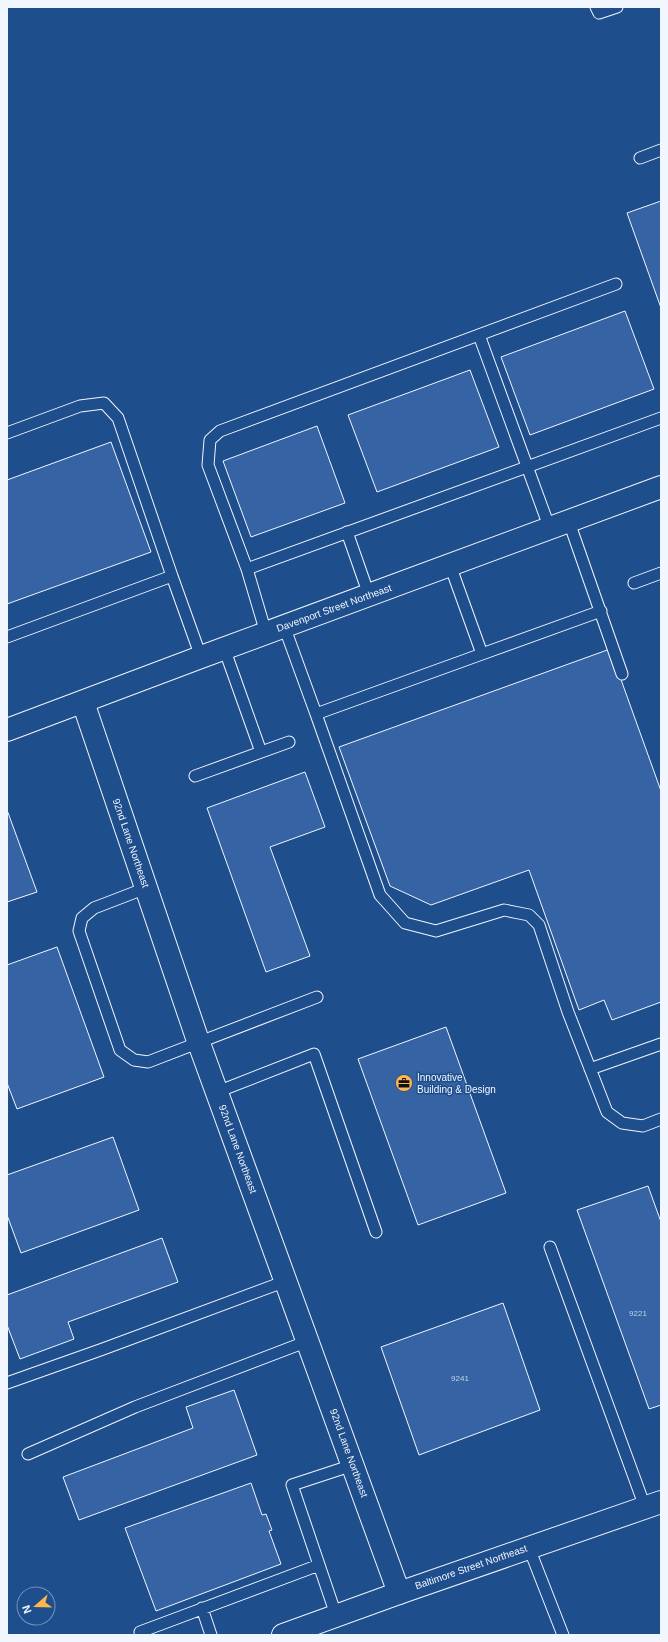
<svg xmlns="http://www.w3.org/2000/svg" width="668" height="1642" viewBox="0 0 668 1642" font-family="Helvetica,sans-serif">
  <rect width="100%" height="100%" fill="#1f4e8c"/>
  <!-- building -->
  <path fill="#3563a3" stroke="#f2f6ff" d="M661,201V308L627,213Z
    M625,311L654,389L530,435L501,357Z
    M470,370L499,447L377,492L348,415Z
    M317,426L345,503L251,537L223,461Z
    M111,442L151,552L7,604V480Z
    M610,649L661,791V1002L612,1020L604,1000L579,1010L529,870L431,905L390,886L339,747Z
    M305,772L325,827L270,847L310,956L266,972L207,808Z
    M7,810L37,892L7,902Z
    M57,947L104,1077L17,1109L7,1083V965Z
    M446,1027L506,1193L418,1225L358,1059Z
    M113,1137L139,1210L21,1253L7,1215V1175Z
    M648,1186L661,1222V1405L649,1409L577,1210Z
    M162,1238L178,1282L68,1322L74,1339L20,1359L7,1325V1295Z
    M503,1303L540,1410L419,1455L381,1347Z
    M234,1390L257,1455L79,1520L63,1477L193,1428L186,1407Z
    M251,1483L262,1515L266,1514L272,1530L269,1531L281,1564L156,1611L125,1528Z"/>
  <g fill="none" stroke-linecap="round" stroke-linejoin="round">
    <!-- service casing -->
    <g stroke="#f2f6ff" stroke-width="13">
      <path id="service" d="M596,7L599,13L617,7
        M640,158L661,150
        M479,335L550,529
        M7,433L80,406L104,403L118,418L172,576
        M569,522L622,674
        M347,532L369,595
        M450,565L482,654L601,611
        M247,569L208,465L210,440L220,431L616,284
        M634,583L661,573
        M284,626L316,714L482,654
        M266,633L247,569L661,418
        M7,637L172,576L201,657
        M224,648L261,752
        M316,714L380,895L405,923L436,931L504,910L529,915L539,925L568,1012L607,1112L622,1123L643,1126L661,1119
        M195,776L289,742
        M146,888L94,908L82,918L79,931L120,1050L134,1060L148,1062L317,997
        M590,1069L661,1044
        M217,1092L314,1054L376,1232
        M550,1247L645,1507
        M7,1383L103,1349L286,1281
        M28,1454L135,1407L308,1341
        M529,1548L563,1635
        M202,1608L211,1635
        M336,1615L292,1485L353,1465
        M141,1635L140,1632L319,1565"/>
    </g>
    <!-- minor casing -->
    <g stroke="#f2f6ff" stroke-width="24">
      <path id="minor" d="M83,702L196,1035L399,1593
        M7,730L201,657L661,487"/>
    </g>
    <!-- tertiary casing -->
    <g stroke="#f2f6ff" stroke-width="24">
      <path id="tertiary" d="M283,1635L399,1593L661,1502"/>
    </g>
    <!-- service -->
    <use href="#service" stroke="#1f4e8c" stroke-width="11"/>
    <!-- minor -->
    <use href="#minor" stroke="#1f4e8c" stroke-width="22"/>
    <!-- tertiary -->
    <use href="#tertiary" stroke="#1f4e8c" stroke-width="22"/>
  </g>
  <!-- icons -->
  <defs>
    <g id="office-disc" transform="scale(0.9)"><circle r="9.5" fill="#ffb74d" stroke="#1f4e8c"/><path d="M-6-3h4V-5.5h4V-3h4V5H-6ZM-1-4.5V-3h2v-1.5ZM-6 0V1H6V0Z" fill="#111"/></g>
  </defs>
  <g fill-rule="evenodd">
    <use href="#office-disc" x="404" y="1083"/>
  </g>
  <g text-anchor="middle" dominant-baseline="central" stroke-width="3" stroke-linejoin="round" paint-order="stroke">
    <!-- number labels -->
    <g font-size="8" fill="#c3d1e8">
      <text x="638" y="1313">9221</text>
      <text x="460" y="1378">9241</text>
    </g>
    <!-- street labels -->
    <g font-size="10" fill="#f2f6ff" stroke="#1f4e8c">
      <text transform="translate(334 608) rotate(-20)">Davenport Street Northeast</text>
      <text transform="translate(131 843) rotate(71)">92nd Lane Northeast</text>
      <text transform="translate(238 1149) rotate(70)">92nd Lane Northeast</text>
      <text transform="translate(349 1453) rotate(70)">92nd Lane Northeast</text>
      <text transform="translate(471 1567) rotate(-19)">Baltimore Street Northeast</text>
    </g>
    <!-- poi labels -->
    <g font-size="10" fill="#f2f6ff" stroke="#1f4e8c" text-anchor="start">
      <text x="417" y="1077">Innovative<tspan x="417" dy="12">Building &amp; Design</tspan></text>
    </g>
  </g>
  <!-- border -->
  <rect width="668" height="1642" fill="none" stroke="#f2f6ff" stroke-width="16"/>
  <!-- north arrow -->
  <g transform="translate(36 1606) rotate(250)"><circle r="19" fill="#1f4e8c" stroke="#7391ba"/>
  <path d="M0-3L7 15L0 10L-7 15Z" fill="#ffb74d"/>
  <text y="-6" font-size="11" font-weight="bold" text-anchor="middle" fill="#f2f6ff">N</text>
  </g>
</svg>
